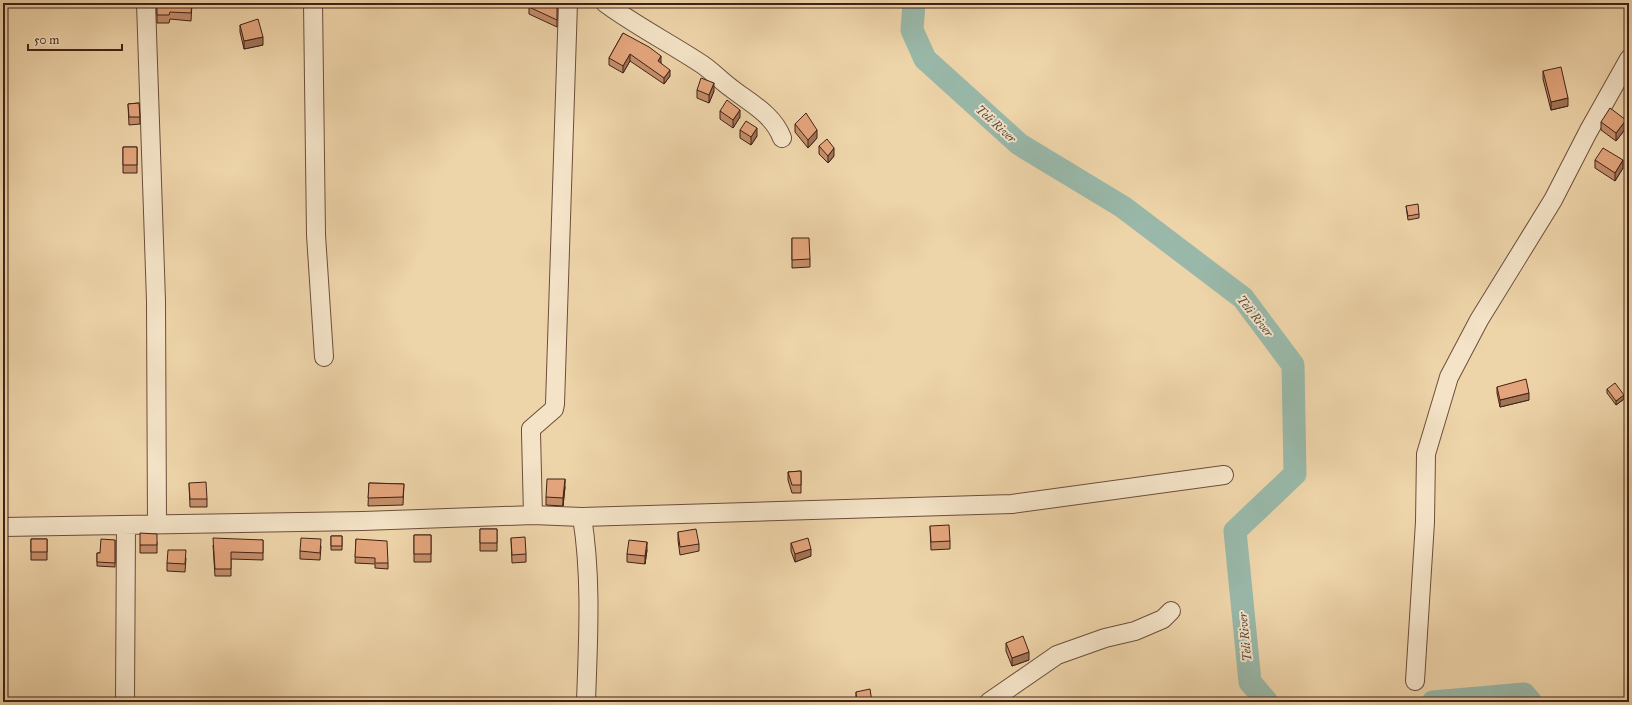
<svg xmlns="http://www.w3.org/2000/svg" width="1632" height="705" viewBox="0 0 1632 705" font-family="'IM FELL Great Primer',serif">
  <rect width="100%" height="100%" fill="#eed4a9"/>
  <filter id="stains"><feTurbulence type="fractalNoise" baseFrequency=".005" numOctaves="4"/><feColorMatrix values="0 0 0 0 .2 0 0 0 0 .09 0 0 0 0 .02 0 0 0 .5 -.17"/></filter>
  <radialGradient id="worn" r=".72"><stop offset=".6" stop-color="#630" stop-opacity="0"/><stop offset="1" stop-color="#630" stop-opacity=".3"/></radialGradient>
  <g fill="none" stroke-linecap="round" stroke-linejoin="round">
    <!-- river -->
    <path stroke="#99b8a9" stroke-width="23" d="M914,3L912,30L925,59L1019,144L1123,207L1243,298L1293,365L1295,474L1235,531L1250,682L1267,702
      M1433,702L1524,694L1531,702"/>
    <!-- minor casing -->
    <g stroke="#6c4e3b" stroke-width="20">
      <path id="minor" d="M146,3L156,301L157,524
        M313,3L316,235L324,357
        M605,3C636,26 670,43 703,65C712,71 721,81 731,88C750,103 773,114 782,138
        M533,515L531,433V429L554,409L555,404L568,3
        M582,517C592,578 588,641 586,702
        M3,527L363,521L533,515L582,517L1012,504L1224,475
        M1415,681L1425,522L1426,454L1449,377L1479,320L1553,200L1588,132L1629,59
        M125,702L126,525
        M989,702L1057,655L1105,638L1135,631L1163,619L1171,611"/>
    </g>
    <!-- minor -->
    <use href="#minor" stroke="#f4e3c7" stroke-width="18"/>
  </g>
  <!-- wall -->
  <path fill="#c48e6b" stroke="#412116" d="M157,3H192L191,21L170,19L169,23H157Z
    M531,3H548V4L557,8V27L529,14V7Z
    M240,25L263,45L244,49L240,32Z
    M623,33L661,62V63L670,76L664,84L630,61L623,73L609,65V58Z
    M1543,71L1568,106L1551,110L1543,79Z
    M697,90L714,91L709,103L697,98Z
    M139,103L140,124L129,125L128,104Z
    M720,111L740,117L733,128L720,119Z
    M1601,122L1626,128L1616,141L1601,130Z
    M795,124L817,138L808,148L795,132Z
    M740,130L757,136L751,145L740,138Z
    M819,146L834,156L828,163L819,154Z
    M123,147H137V173H123Z
    M1595,160L1623,168L1615,181L1595,168Z
    M1406,206L1419,214V218L1408,220Z
    M792,238L810,259V267L792,268Z
    M1497,387L1529,400L1500,407L1497,393Z
    M1607,389L1624,399L1616,405L1607,393Z
    M801,471V493H792L788,480V472Z
    M189,483L207,499V507H190Z
    M369,483L404,484L403,505L368,506Z
    M565,487L563,506L546,505V497Z
    M930,526L950,541V549L931,550Z
    M480,529H497V551H480Z
    M678,532L699,544V551L680,555L678,540Z
    M414,535H431V562H414Z
    M331,536H342V550H331Z
    M511,538L526,554V562L512,563Z
    M31,539H47V560H31Z
    M356,539L388,563V569L375,568V564L355,563Z
    M115,540V567L97,566V553H100Z
    M263,540V560L231,559V576H215L213,545Z
    M157,542V553H140V545Z
    M791,543L811,556L795,562L791,551Z
    M321,546L320,560L300,559V551Z
    M647,550L645,564L627,562V554Z
    M186,558L185,572L167,571V563Z
    M1006,643L1029,660L1012,666L1006,651Z
    M856,692L872,702H856Z"/>
  <!-- shaded-wall -->
  <path fill="#a07457" stroke="#412116" d="M263,37V45L244,49V41Z
    M630,54V61L623,73V66Z
    M661,56V62L658,67V61Z
    M670,70V76L664,84V78Z
    M714,83V91L709,103V95Z
    M1568,98V106L1551,110V102Z
    M740,110V117L733,128V120Z
    M1626,120V128L1616,141V133Z
    M757,128V136L751,145V137Z
    M817,130V138L808,148V140Z
    M834,148V156L828,163V156Z
    M1623,160V168L1615,181V173Z
    M1529,393V400L1500,407V400Z
    M1624,395V399L1616,405V401Z
    M565,479V487L563,506V498Z
    M647,542V550L645,564V556Z
    M811,549V556L795,562V554Z
    M1029,652V660L1012,666V658Z"/>
  <!-- building -->
  <path fill="#e4a57c" stroke="#412116" d="M157,3H192L191,13L170,12L169,15H157Z
    M531,3H546L557,8V20L529,7Z
    M258,19L263,37L244,41L240,25Z
    M623,33L649,47L661,56L658,61L670,70L664,78L630,54L623,66L609,58Z
    M1561,67L1568,98L1551,102L1543,71Z
    M701,78L714,83L709,95L697,90Z
    M727,100L740,110L733,120L720,111Z
    M139,103L140,117H129L128,104Z
    M1610,108L1626,120L1616,133L1601,122Z
    M806,113L817,130L808,140L795,124Z
    M746,121L757,128L751,137L740,130Z
    M827,139L834,148L828,156L819,146Z
    M123,147H137V165H123Z
    M1603,148L1623,160L1615,173L1595,160Z
    M1418,204L1419,214L1408,216L1406,206Z
    M792,238H809L810,259L792,260Z
    M1526,379L1529,393L1500,400L1497,387Z
    M1615,383L1624,395L1616,401L1607,389Z
    M801,471V485H792L788,472Z
    M547,479H565L563,498L546,497Z
    M206,482L207,499H190L189,483Z
    M369,483L404,484L403,497L368,498Z
    M949,525L950,541L931,542L930,526Z
    M480,529H497V543H480Z
    M696,529L699,544L680,547L678,532Z
    M140,533L157,534V545H140Z
    M414,535H431V554H414Z
    M331,536H342V546H331Z
    M525,537L526,554L512,555L511,538Z
    M213,538L263,540V553L231,552V569H215Z
    M301,538L321,539L320,553L300,551Z
    M808,538L811,549L795,554L791,543Z
    M31,539H47V552H31Z
    M101,539L115,540V563L97,562V553H100Z
    M356,539L387,541L388,563H375V558L355,557Z
    M629,540L647,542L645,556L627,554Z
    M168,550H186L185,564L167,563Z
    M1023,636L1029,652L1012,658L1006,643Z
    M870,689L872,702H857L856,692Z"/>
  <g text-anchor="middle" dominant-baseline="central" stroke-width="4" stroke-linejoin="round" paint-order="stroke">
    <!-- water labels -->
    <g font-size="12" font-style="italic" fill="#57473b" stroke="#f4e3c7">
      <text transform="translate(996 124) rotate(42)">Teli River</text>
      <text transform="translate(1255 316) rotate(51)">Teli River</text>
      <text transform="translate(1245 637) rotate(-96)">Teli River</text>
    </g>
  </g>
  <!-- margin -->
  <rect width="1632" height="705" fill="none" stroke="#eed4a9" stroke-width="16"/>
  <rect x="4" y="4" width="1624" height="697" fill="none" stroke="#412116" stroke-width="2"/>
  <rect x="8" y="8" width="1616" height="689" fill="none" stroke="#412116"/>
  <!-- scale -->
  <path d="M28 44v6h94v-6" fill="none" stroke="#412116" stroke-width="2"/>
  <text x="34" y="44" font-size="12" fill="#412116" stroke="#f4e3c7" stroke-width="3" paint-order="stroke">50 m</text>
  <rect width="100%" height="100%" filter="url(#stains)"/>
  <rect width="100%" height="100%" fill="url(#worn)"/>
</svg>
